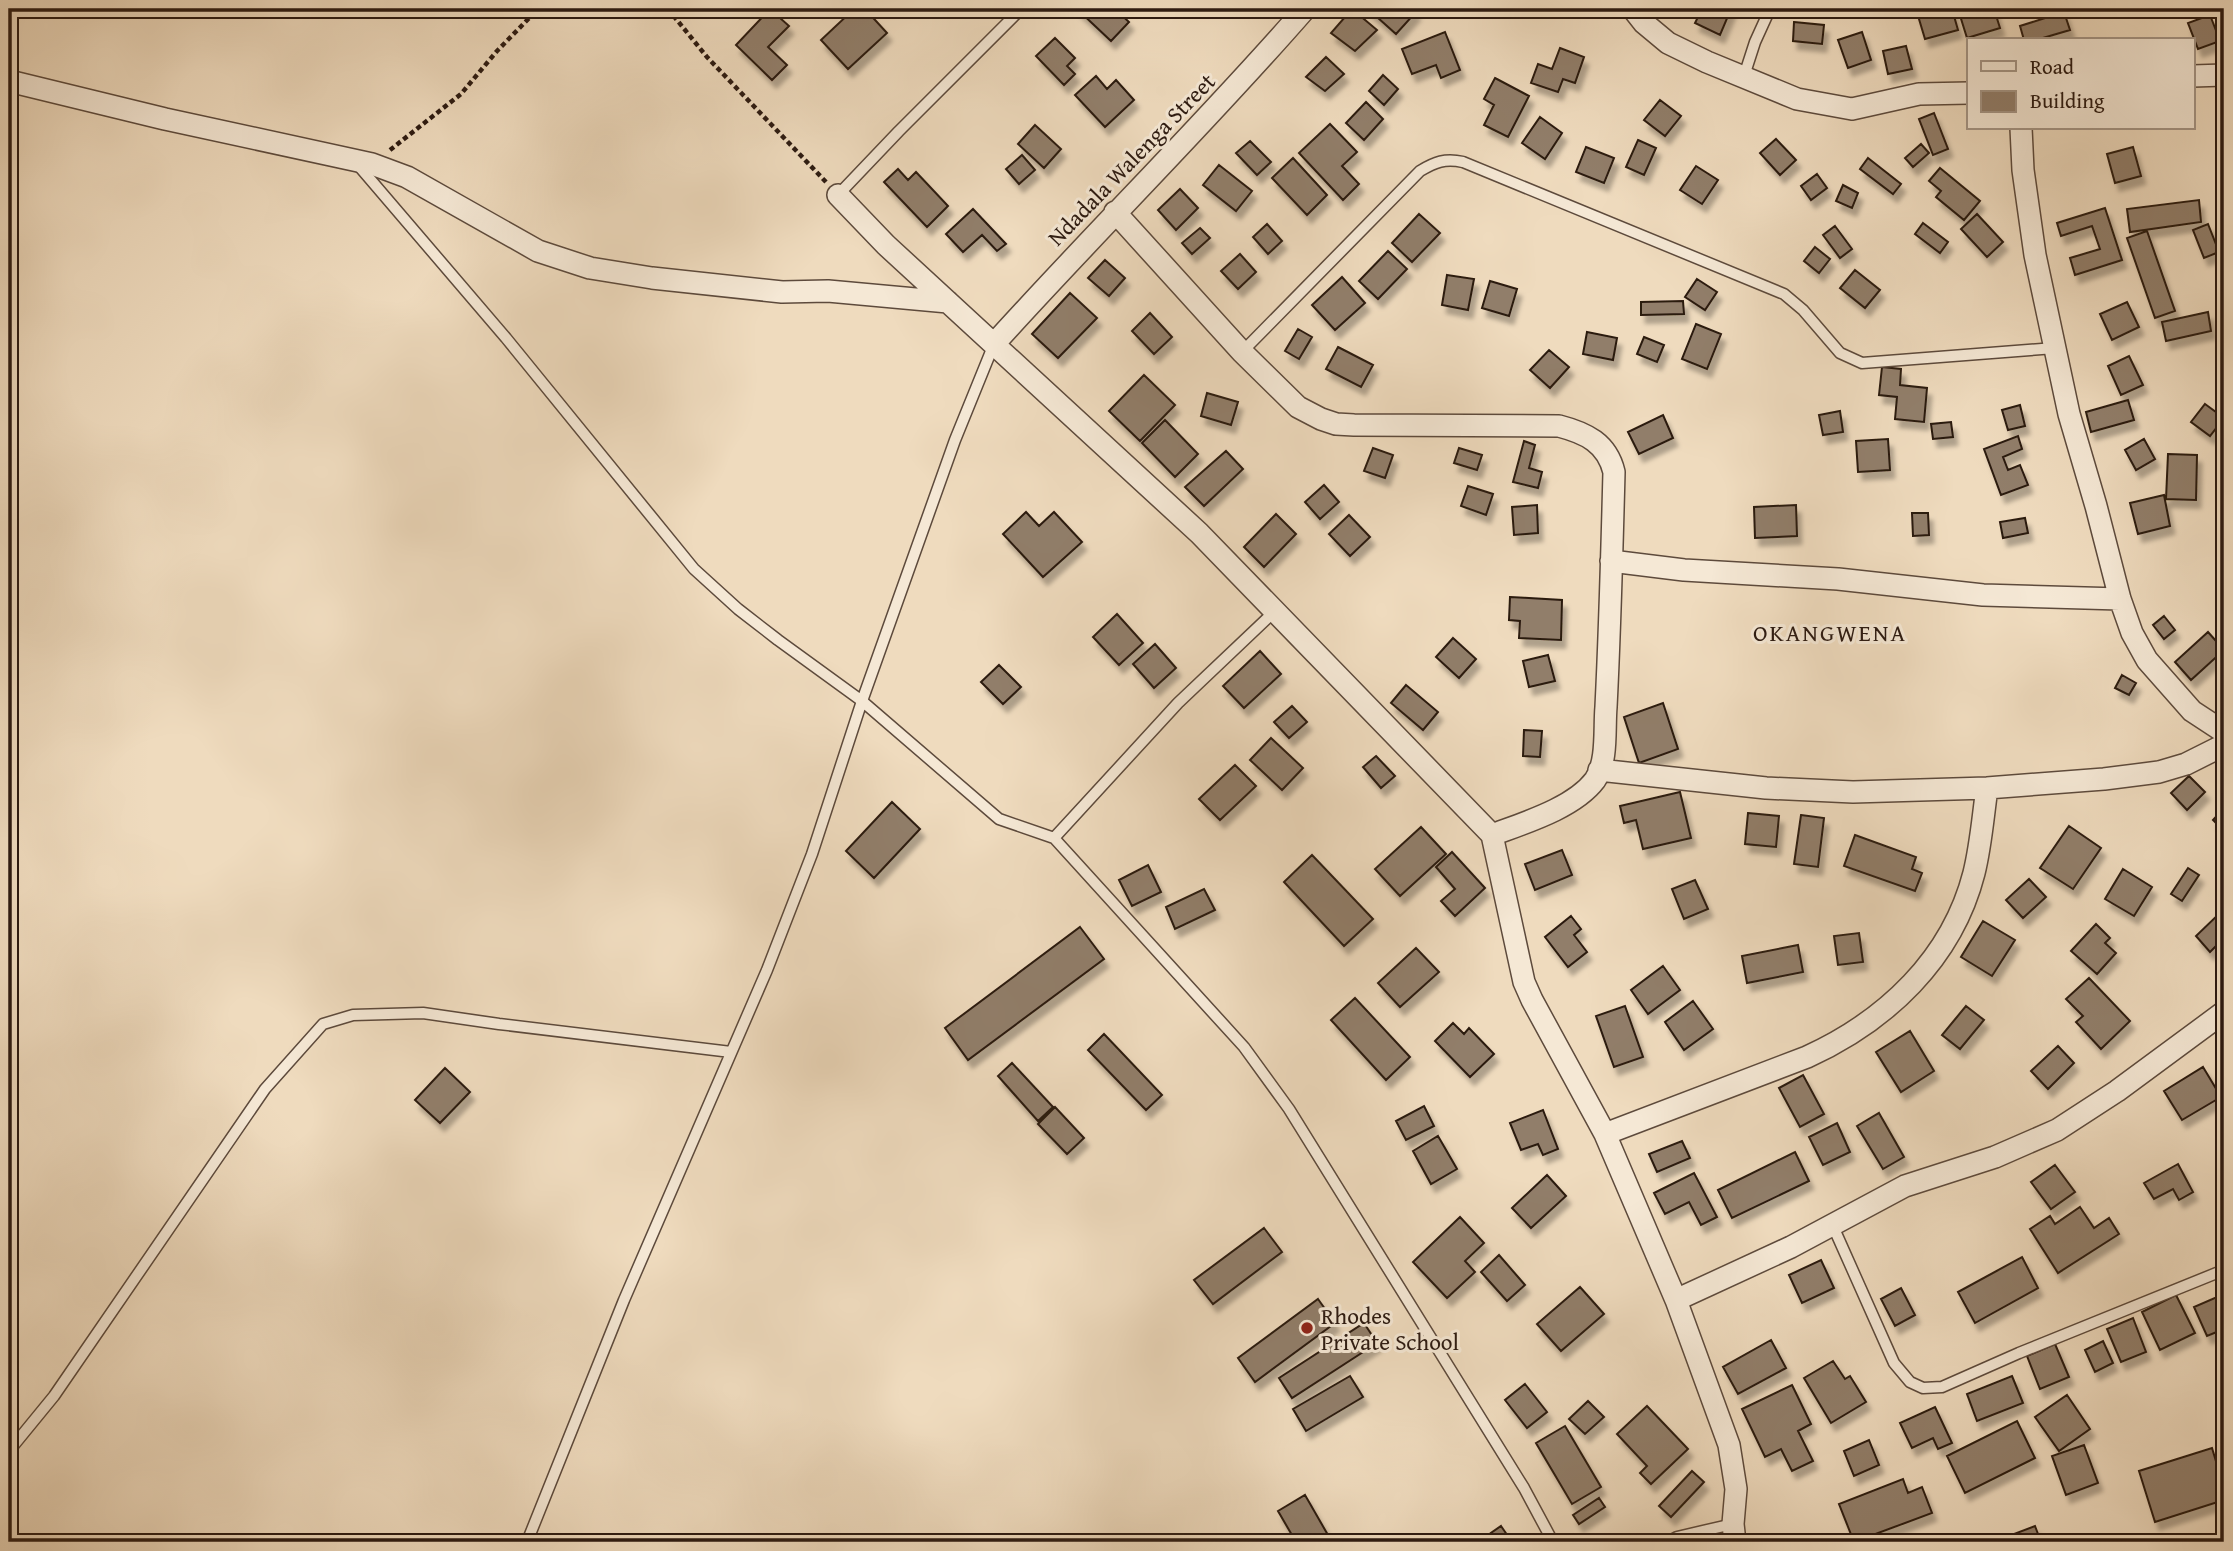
<svg xmlns="http://www.w3.org/2000/svg" width="2233" height="1551" viewBox="0 0 2233 1551" font-family="'Gentium Book Plus',serif">
  <defs>
    <filter id="shadow"><feDropShadow dx="4.5" dy="8" stdDeviation="2" flood-color="#0004"/></filter>
  </defs>
  <rect width="100%" height="100%" fill="#efdbbe"/>
  <filter id="stains"><feTurbulence type="fractalNoise" baseFrequency=".00286" numOctaves="4"/><feColorMatrix values="0 0 0 0 .2 0 0 0 0 .09 0 0 0 0 .02 0 0 0 .5 -.17"/></filter>
  <radialGradient id="worn" r=".72"><stop offset=".6" stop-color="#630" stop-opacity="0"/><stop offset="1" stop-color="#630" stop-opacity=".3"/></radialGradient>
  <!-- building -->
  <path fill="#917e6b" stroke="#2c1a11" stroke-width="2" filter="url(#shadow)" d="M770,9L789,26L768,47L787,65L772,80L736,45Z
    M854,9H865L887,33L848,69L821,40Z
    M1077,9H1115L1129,22L1111,41Z
    M1352,9L1377,30L1355,51L1331,33Z
    M1368,9H1412L1416,12L1396,34Z
    M1702,9H1731L1720,35L1695,23Z
    M1916,9H1952L1958,30L1925,39Z
    M1958,9H1994L2000,28L1967,38Z
    M2064,12L2070,30L2036,40H2024L2020,26Z
    M2210,15L2220,41L2198,49L2188,23Z
    M1794,22L1824,25L1822,44L1793,41Z
    M1445,32L1460,70L1441,78L1436,65L1412,74L1402,49Z
    M1862,32L1871,60L1848,68L1838,40Z
    M1055,38L1075,58L1067,66L1075,74L1064,85L1036,56Z
    M1906,46L1912,69L1888,74L1883,51Z
    M1560,48L1584,57L1575,83L1563,79L1558,92L1531,83L1538,64L1552,69Z
    M1326,57L1344,74L1325,91L1306,77Z
    M1383,75L1398,89L1384,105L1369,91Z
    M1096,76L1107,89L1116,80L1134,100L1105,127L1075,95Z
    M1495,78L1529,96L1508,137L1484,125L1494,105L1484,99Z
    M1660,100L1681,116L1665,136L1644,120Z
    M1366,102L1383,119L1364,140L1346,123Z
    M1934,113L1948,149L1933,155L1919,119Z
    M1540,117L1562,133L1545,159L1522,143Z
    M1330,124L1357,152L1342,166L1359,184L1343,200L1299,153Z
    M1035,125L1061,149L1044,168L1018,144Z
    M1776,139L1796,160L1780,175L1760,153Z
    M1638,140L1656,148L1644,175L1626,167Z
    M1250,141L1271,162L1257,175L1236,153Z
    M1921,144L1929,153L1913,167L1905,158Z
    M1586,147L1614,158L1604,183L1576,172Z
    M2133,147L2141,176L2115,183L2107,154Z
    M1022,155L1035,170L1019,184L1006,169Z
    M1293,158L1327,195L1307,215L1272,178Z
    M1868,158L1901,184L1893,194L1860,169Z
    M1219,165L1252,191L1236,211L1203,185Z
    M1696,166L1718,180L1702,204L1680,190Z
    M1940,168L1980,201L1964,220L1936,197L1941,191L1929,181Z
    M898,169L908,180L916,172L948,206L927,227L884,182Z
    M1817,174L1827,188L1811,200L1801,186Z
    M1843,185L1858,193L1852,208L1836,201Z
    M1180,189L1198,208L1176,230L1158,210Z
    M2199,200L2201,222L2130,232L2127,209Z
    M2105,208L2122,260L2075,275L2070,258L2100,249L2092,226L2061,236L2057,223Z
    M973,209L1006,244L997,251L982,235L963,252L946,234Z
    M1419,214L1440,233L1412,262L1392,243Z
    M1977,214L2003,242L1987,257L1961,229Z
    M1923,223L1948,242L1940,253L1915,234Z
    M1267,224L1282,241L1268,254L1253,237Z
    M2208,224L2219,252L2204,258L2193,230Z
    M1835,226L1852,249L1840,258L1823,235Z
    M1200,228L1210,238L1192,254L1182,243Z
    M2147,231L2175,311L2155,318L2127,238Z
    M1815,247L1830,259L1819,273L1804,261Z
    M1388,251L1407,269L1378,299L1359,281Z
    M1240,254L1256,272L1238,289L1221,271Z
    M1105,260L1125,278L1109,296L1088,278Z
    M1855,270L1880,290L1865,308L1840,288Z
    M1447,275L1474,279L1468,310L1442,305Z
    M1342,277L1365,303L1335,330L1312,305Z
    M1697,279L1717,292L1705,310L1685,297Z
    M1490,281L1517,289L1509,316L1482,308Z
    M1070,293L1097,318L1058,358L1032,334Z
    M1683,301L1684,314L1641,315V302Z
    M2127,302L2139,327L2112,340L2100,314Z
    M2208,312L2211,331L2166,341L2162,322Z
    M1150,313L1172,337L1154,354L1132,331Z
    M1696,324L1721,334L1707,369L1682,359Z
    M1298,329L1312,337L1299,359L1285,351Z
    M1587,332L1617,338L1613,360L1583,354Z
    M1644,337L1664,345L1657,362L1637,354Z
    M1338,347L1373,365L1361,387L1326,369Z
    M1549,350L1569,367L1550,388L1530,370Z
    M2129,356L2143,385L2121,395L2108,366Z
    M1882,367L1901,369L1900,385L1927,388L1924,422L1895,419L1897,397L1879,395Z
    M1144,375L1175,405L1140,441L1109,411Z
    M1207,393L1238,402L1231,425L1201,416Z
    M2128,400L2134,420L2091,432L2086,412Z
    M2205,404L2224,418L2210,436L2191,422Z
    M2020,405L2025,426L2008,430L2002,410Z
    M1840,411L1843,432L1823,435L1819,415Z
    M1663,415L1673,438L1639,454L1628,432Z
    M1165,420L1198,454L1175,477L1142,443Z
    M1951,422L1953,437L1933,439L1931,424Z
    M2018,436L2022,449L2003,457L2008,470L2020,465L2028,485L2001,495L1984,449Z
    M1888,439L1890,470L1858,472L1856,441Z
    M2144,439L2155,459L2136,470L2125,450Z
    M1524,441L1535,445L1529,468L1542,472L1538,488L1513,482Z
    M1373,448L1393,455L1385,478L1364,471Z
    M1459,448L1482,455L1477,470L1454,463Z
    M1226,451L1243,469L1204,506L1185,487Z
    M2168,454L2197,455L2196,500L2166,499Z
    M1324,485L1339,502L1320,519L1305,502Z
    M1468,486L1493,494L1486,515L1461,506Z
    M2164,495L2170,526L2138,534L2130,503Z
    M1537,505L1538,533L1514,535L1512,507Z
    M1796,505L1797,536L1755,538L1754,507Z
    M1026,512L1039,526L1054,512L1082,542L1043,577L1003,534Z
    M1912,513H1928L1929,535L1913,536Z
    M1276,514L1296,534L1264,567L1244,547Z
    M1349,515L1370,537L1350,556L1329,534Z
    M2025,518L2028,533L2003,538L2000,522Z
    M1510,597L1562,600L1561,640L1519,638L1520,621L1509,620Z
    M1117,614L1143,643L1119,665L1093,637Z
    M2164,616L2175,630L2164,639L2153,625Z
    M2208,632L2224,650L2191,680L2175,662Z
    M1453,638L1476,659L1459,678L1436,657Z
    M1155,644L1176,668L1154,688L1133,664Z
    M1260,651L1281,674L1244,708L1223,686Z
    M1548,655L1555,681L1529,687L1523,661Z
    M999,665L1021,687L1003,704L981,682Z
    M2122,675L2136,683L2129,695L2115,688Z
    M1406,685L1438,712L1423,730L1391,703Z
    M1663,703L1678,749L1639,763L1624,717Z
    M1292,706L1307,722L1289,738L1274,722Z
    M1524,730L1542,731L1540,757L1523,756Z
    M1271,738L1303,768L1282,790L1250,760Z
    M1376,756L1395,776L1381,788L1363,767Z
    M1235,765L1256,786L1220,820L1199,799Z
    M2189,776L2205,792L2187,810L2171,793Z
    M1680,792L1691,838L1643,849L1636,820L1624,823L1620,806Z
    M892,802L920,829L874,878L846,851Z
    M2224,808V831L2213,820Z
    M1748,813L1779,816L1776,847L1745,844Z
    M1801,815L1824,818L1818,867L1794,864Z
    M2069,826L2101,848L2073,889L2040,868Z
    M1421,827L1446,854L1400,896L1375,869Z
    M1855,835L1916,857L1912,869L1922,873L1915,891L1844,866Z
    M1562,850L1572,875L1535,890L1525,864Z
    M1452,852L1485,888L1455,916L1441,901L1455,889L1436,867Z
    M1312,855L1373,919L1344,946L1284,882Z
    M1148,865L1161,892L1132,906L1119,880Z
    M2188,868L2199,875L2182,901L2171,894Z
    M2123,869L2152,887L2134,916L2105,899Z
    M2029,879L2046,897L2023,918L2006,900Z
    M1695,880L1708,909L1684,919L1672,889Z
    M1204,889L1215,910L1175,929L1166,907Z
    M2224,909V938L2210,952L2196,936Z
    M1571,916L1581,929L1574,935L1587,952L1568,967L1545,937Z
    M1983,921L2015,940L1992,976L1961,957Z
    M2096,924L2110,938L2105,943L2116,953L2097,974L2071,951Z
    M1080,927L1104,959L968,1060L945,1028Z
    M1859,933L1863,962L1838,965L1834,936Z
    M1798,945L1803,972L1747,983L1742,956Z
    M1416,948L1439,972L1400,1007L1378,983Z
    M1663,966L1680,990L1648,1014L1631,990Z
    M2089,978L2130,1021L2101,1049L2076,1022L2083,1016L2066,999Z
    M1355,998L1410,1057L1386,1080L1331,1020Z
    M1693,1001L1713,1029L1684,1050L1665,1022Z
    M1625,1006L1643,1057L1614,1067L1596,1016Z
    M1966,1006L1984,1020L1960,1049L1942,1035Z
    M1453,1023L1464,1034L1469,1028L1494,1054L1470,1077L1435,1041Z
    M1910,1031L1934,1071L1901,1092L1876,1052Z
    M1104,1034L1162,1095L1146,1110L1088,1050Z
    M2058,1046L2074,1063L2048,1089L2031,1071Z
    M1012,1063L1053,1107L1038,1121L998,1076Z
    M2203,1067L2221,1097L2182,1120L2164,1091Z
    M445,1068L470,1092L440,1123L415,1100Z
    M1803,1075L1824,1114L1800,1127L1779,1088Z
    M1424,1106L1434,1126L1406,1140L1396,1121Z
    M1055,1107L1084,1138L1067,1154L1038,1124Z
    M1543,1110L1558,1149L1543,1155L1538,1144L1521,1150L1510,1123Z
    M1879,1113L1904,1157L1883,1169L1857,1126Z
    M1837,1123L1850,1152L1823,1165L1809,1137Z
    M1438,1136L1457,1169L1431,1184L1413,1151Z
    M1682,1141L1690,1158L1657,1172L1649,1154Z
    M1795,1152L1809,1181L1732,1218L1718,1190Z
    M2178,1164L2193,1192L2179,1200L2173,1189L2154,1199L2144,1183Z
    M2055,1165L2075,1192L2051,1209L2031,1182Z
    M1694,1173L1717,1217L1701,1225L1689,1202L1665,1214L1654,1193Z
    M1547,1175L1566,1196L1531,1228L1512,1208Z
    M2080,1207L2094,1228L2109,1218L2119,1234L2058,1273L2030,1229L2050,1216L2055,1224Z
    M1460,1217L1484,1243L1465,1261L1475,1272L1447,1298L1413,1262Z
    M1264,1228L1282,1252L1213,1304L1194,1280Z
    M1499,1255L1525,1285L1507,1301L1481,1272Z
    M2022,1257L2038,1288L1975,1323L1958,1292Z
    M1821,1260L1834,1288L1802,1303L1789,1275Z
    M1580,1287L1604,1314L1561,1351L1537,1324Z
    M1901,1288L1915,1315L1895,1326L1881,1299Z
    M2224,1294V1329L2207,1336L2194,1307Z
    M2176,1295L2195,1333L2160,1350L2142,1312Z
    M1318,1299L1335,1323L1255,1382L1238,1358Z
    M2133,1318L2146,1352L2121,1362L2107,1329Z
    M1364,1323L1377,1343L1292,1398L1279,1378Z
    M1771,1340L1786,1368L1738,1394L1723,1367Z
    M2103,1341L2113,1363L2095,1372L2085,1350Z
    M2055,1344L2069,1377L2040,1389L2027,1356Z
    M1833,1361L1845,1379L1850,1376L1866,1402L1831,1423L1804,1378Z
    M1350,1376L1363,1397L1306,1431L1293,1409Z
    M2012,1376L2023,1403L1977,1421L1967,1394Z
    M1525,1384L1547,1412L1527,1428L1505,1400Z
    M1792,1385L1811,1424L1798,1431L1813,1461L1792,1471L1781,1449L1765,1457L1742,1409Z
    M2067,1395L2090,1429L2059,1451L2035,1417Z
    M1588,1401L1604,1417L1585,1434L1569,1419Z
    M1647,1406L1688,1449L1651,1484L1640,1473L1647,1466L1617,1434Z
    M1935,1407L1952,1443L1938,1449L1933,1438L1912,1448L1900,1423Z
    M2017,1421L2035,1458L1965,1493L1947,1456Z
    M1565,1426L1601,1487L1572,1504L1536,1443Z
    M1869,1440L1879,1465L1854,1476L1844,1451Z
    M2084,1445L2098,1483L2066,1495L2052,1456Z
    M2212,1448L2224,1488V1500L2155,1522L2139,1471Z
    M1692,1471L1704,1482L1671,1517L1659,1506Z
    M1903,1479L1908,1493L1922,1487L1932,1513L1854,1542L1839,1504Z
    M1305,1495L1332,1542H1296L1278,1511Z
    M1599,1498L1605,1507L1579,1524L1573,1515Z
    M1501,1526L1512,1542H1478Z
    M2035,1526L2041,1542H2008L2006,1537Z
    M1784,1536L1785,1542H1758Z"/>
  <g fill="none" stroke-linecap="round" stroke-linejoin="round">
    <!-- lane casing -->
    <g stroke="#5d4a3c" stroke-width="13">
      <path id="lane" d="M1744,76L1755,42L1770,9
        M358,165L506,338L694,569L738,609L778,640L862,701L999,819L1054,838L1244,1047L1289,1109L1524,1488L1553,1542
        M838,195L899,131L1021,9
        M1242,352L1420,171C1435,162 1445,158 1463,162L1784,294L1803,310L1840,353L1862,363L2055,348
        M1054,838L1178,703L1276,610
        M1832,1224L1894,1363L1910,1382L1923,1388L1942,1387L2019,1353L2224,1270
        M9,1451L54,1396L265,1089L323,1024L353,1015L423,1013L499,1024L731,1052
        M527,1542L624,1300L767,970L812,854L862,701L955,440L994,344
        M1668,1542L1677,1537L1733,1524"/>
    </g>
    <!-- street casing -->
    <g stroke="#5d4a3c" stroke-width="24">
      <path id="street" d="M1633,9L1644,23L1668,43L1707,62L1797,99L1852,109L1919,94L1969,93
        M2193,76L2224,75
        M9,81L165,119L372,164L407,177L538,251L590,268L652,278L782,292L828,291L948,302
        M2021,128L2023,170L2035,255L2069,414L2096,506L2120,599L2132,633L2147,660L2192,711L2224,732
        M838,195L886,245L1199,533L1492,835L1524,982L1532,1000L1605,1134L1676,1300L1729,1445L1736,1489L1733,1524L1735,1542
        M1115,212L1242,352L1298,407L1321,419L1336,424L1354,425L1559,426C1586,433 1607,443 1614,472C1612,550 1610,628 1606,707C1604,729 1608,761 1595,780C1574,808 1524,823 1492,835
        M994,344C1096,231 1205,124 1305,9
        M1611,561L1684,570L1838,579L1983,595L2120,599
        M1599,770L1766,788L1853,792L1987,788L2104,779L2159,772L2186,764L2224,745
        M1605,1134L1807,1057C1886,1021 1952,959 1974,873C1981,845 1983,816 1987,788
        M1676,1300L1791,1247L1905,1186L1995,1157L2057,1130L2117,1091L2224,1012"/>
    </g>
    <!-- path -->
    <path stroke="#2c1a11" stroke-width="4.5" stroke-dasharray="5 3.5" stroke-linecap="butt" d="M668,9L707,57L826,182
      M390,150L461,94L497,51L538,9"/>
    <!-- lane -->
    <use href="#lane" stroke="#f5e8d5" stroke-width="10"/>
    <!-- street -->
    <use href="#street" stroke="#f5e8d5" stroke-width="21"/>
  </g>
  <!-- markers -->
  <circle fill="#8f2418" stroke="#f5e8d5" stroke-width="2.5" cx="1307" cy="1328" r="7"/>
  <g text-anchor="middle" dominant-baseline="central" stroke-width="6" stroke-linejoin="round" paint-order="stroke">
    <!-- street labels -->
    <g font-size="23" fill="#2c1a11" stroke="#f5e8d5">
      <text transform="translate(1131 159) rotate(-46)">Ndadala Walenga Street</text>
    </g>
    <!-- poi labels -->
    <g font-size="23" fill="#2c1a11" stroke="#f5e8d5" text-anchor="start">
      <text x="1321" y="1315">Rhodes<tspan x="1321" dy="26">Private School</tspan></text>
    </g>
    <!-- neighbourhood labels -->
    <g font-size="24" letter-spacing="2" fill="#2c1a11" stroke="#f5e8d5">
      <text x="1830" y="632">OKANGWENA</text>
    </g>
  </g>
  <!-- margin -->
  <rect width="2233" height="1551" fill="none" stroke="#efdbbe" stroke-width="35"/>
  <rect x="10" y="10" width="2212" height="1530" fill="none" stroke="#2c1a11" stroke-width="3.5"/>
  <rect x="18" y="18" width="2198" height="1516" fill="none" stroke="#2c1a11" stroke-width="2"/>
  <!-- legend -->
  <rect x="1967" y="38" width="228" height="91" fill="#f5e8d5" stroke="#a59687" stroke-width="2"/>
  <rect x="1981" y="61" width="35" height="10" fill="#f5e8d5" stroke="#a59687" stroke-width="2"/>
  <text x="2030" y="74" font-size="21" fill="#2c1a11">Road</text>
  <rect x="1981" y="91" width="35" height="21" fill="#917e6b" stroke="#a59687" stroke-width="2"/>
  <text x="2030" y="108" font-size="21" fill="#2c1a11">Building</text>
  <rect width="100%" height="100%" filter="url(#stains)"/>
  <rect width="100%" height="100%" fill="url(#worn)"/>
</svg>
